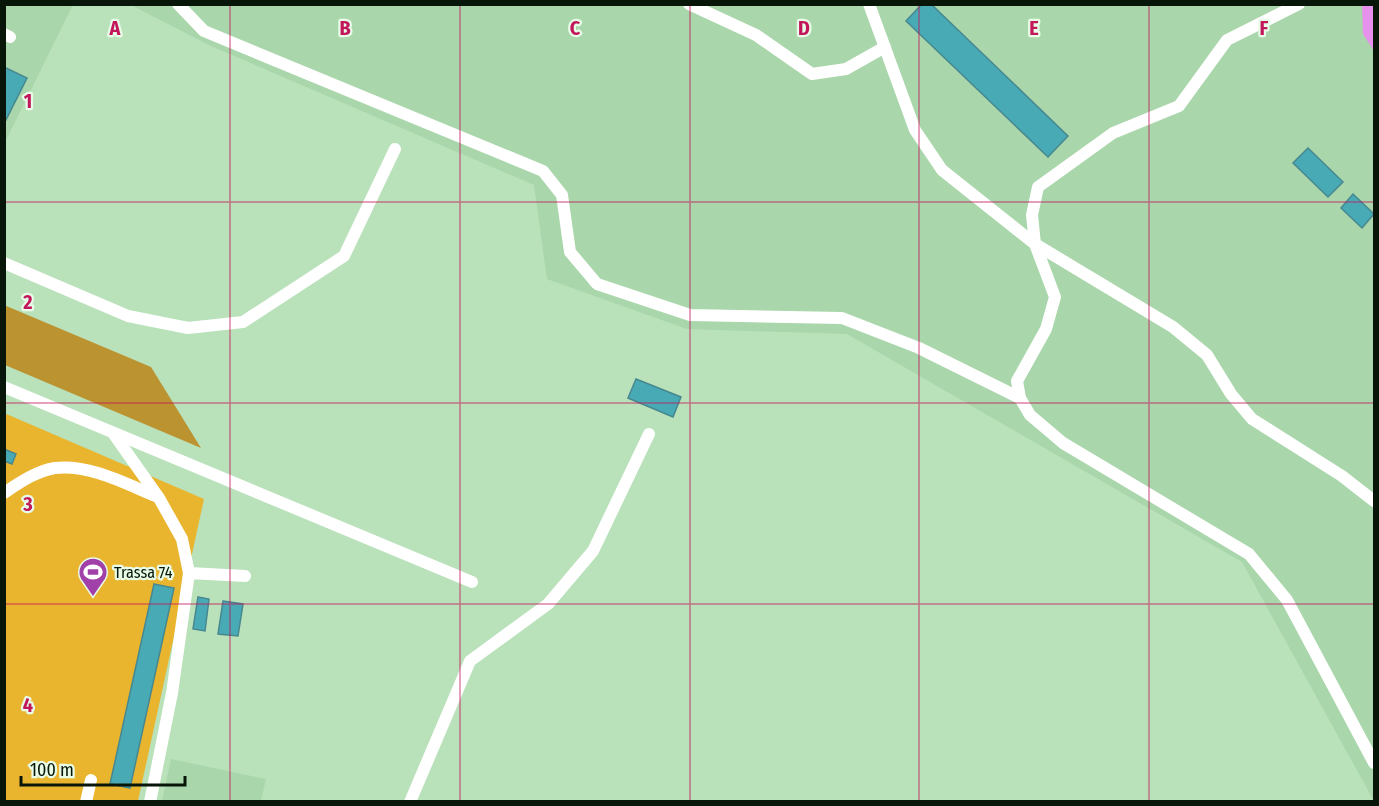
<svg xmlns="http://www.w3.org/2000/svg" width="1379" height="806" viewBox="0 0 1379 806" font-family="'Fira Sans Condensed',sans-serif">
  <rect width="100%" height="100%" fill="#b9e1ba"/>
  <!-- built -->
  <path fill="#a9d6aa" d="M5,5H73L5,142Z
    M131,5H1374V801L1242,562L847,334L687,329L547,279L534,185L211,46Z
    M171,759L266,779L261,801H162Z"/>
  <!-- green -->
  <path fill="#eab52e" d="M4,413L204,499L138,801H5Z"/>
  <!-- forest -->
  <path fill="#bc9331" d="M4,305L151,367L201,448L5,365Z"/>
  <!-- water -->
  <path fill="#e691eb" d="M1362,5H1374V51L1363,34Z"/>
  <!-- building -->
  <path fill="#48aab4" stroke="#478890" stroke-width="1.5" d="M922,4H931L1068,136L1048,157L906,21Z
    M4,67L27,78L4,124Z
    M1308,148L1343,182L1328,197L1293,163Z
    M1353,194L1374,214L1362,228L1341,208Z
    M636,379L681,397L673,417L628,398Z
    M4,449L16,454L12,464L4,461Z
    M154,584L174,588L130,788L110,784Z
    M198,597L209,599L205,631L193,629Z
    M223,601L243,604L238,636L218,634Z"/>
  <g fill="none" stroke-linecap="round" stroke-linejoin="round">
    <!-- minor -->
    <path stroke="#fff" stroke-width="12" d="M178,4L204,31L543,171L562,195L570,252L597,284L690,315L842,318L919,348L1020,398
      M689,4L756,35L812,74L846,69L885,47
      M869,4L915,130L942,170L1035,244L1173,327L1207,355L1231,394L1252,419L1342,476L1374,501
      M1299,4L1227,40L1179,106L1113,133L1038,187L1032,215L1035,244L1055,297L1046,329L1017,381L1020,398L1030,415L1063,443L1249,554L1287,600L1374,763
      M4,34L10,37
      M4,263L128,316L188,328L243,322L344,256L395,149
      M4,387L472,582
      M113,433L159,498L182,539L189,573L172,693L150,802
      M4,493C19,483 36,471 55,468C90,464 126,484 158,497
      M189,573L245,576
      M86,802L91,780
      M410,802L470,661L548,604L593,551L649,434"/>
  </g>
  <!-- grid -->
  <path fill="none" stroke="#c2185b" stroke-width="1.5" stroke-opacity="0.55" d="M230,4V802M460,4V802M690,4V802M919,4V802M1149,4V802M4,202H1374M4,403H1374M4,604H1374"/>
  <!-- icons -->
  <defs>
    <g id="stadium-pin" transform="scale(1.5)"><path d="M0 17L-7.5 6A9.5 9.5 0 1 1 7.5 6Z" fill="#a140a8" stroke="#e8fce8"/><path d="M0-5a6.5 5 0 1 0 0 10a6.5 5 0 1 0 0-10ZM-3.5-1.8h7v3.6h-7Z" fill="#fff"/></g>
  </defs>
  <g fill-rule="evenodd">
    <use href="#stadium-pin" x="93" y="572"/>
  </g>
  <g text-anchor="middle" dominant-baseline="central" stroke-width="4.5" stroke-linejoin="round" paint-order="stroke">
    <!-- poi labels -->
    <g font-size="16" fill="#081609" stroke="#e8fce8" text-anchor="start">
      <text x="114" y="572">Trassa 74</text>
    </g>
  </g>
  <g font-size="20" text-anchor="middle" font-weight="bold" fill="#c2185b" stroke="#e8fce8" stroke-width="4.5" stroke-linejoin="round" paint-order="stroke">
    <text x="115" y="35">A</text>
    <text x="345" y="35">B</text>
    <text x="575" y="35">C</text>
    <text x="804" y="35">D</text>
    <text x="1034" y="35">E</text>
    <text x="1264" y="35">F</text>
    <text x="28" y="108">1</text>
    <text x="28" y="309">2</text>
    <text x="28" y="511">3</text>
    <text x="28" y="712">4</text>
  </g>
  <!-- border -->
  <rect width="1379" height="806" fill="none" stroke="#081609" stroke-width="12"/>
  <!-- scale -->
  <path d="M21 776v9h164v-9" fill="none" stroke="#081609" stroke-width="3"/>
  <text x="30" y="776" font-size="18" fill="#081609" stroke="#e8fce8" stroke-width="4.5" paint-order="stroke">100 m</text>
</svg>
